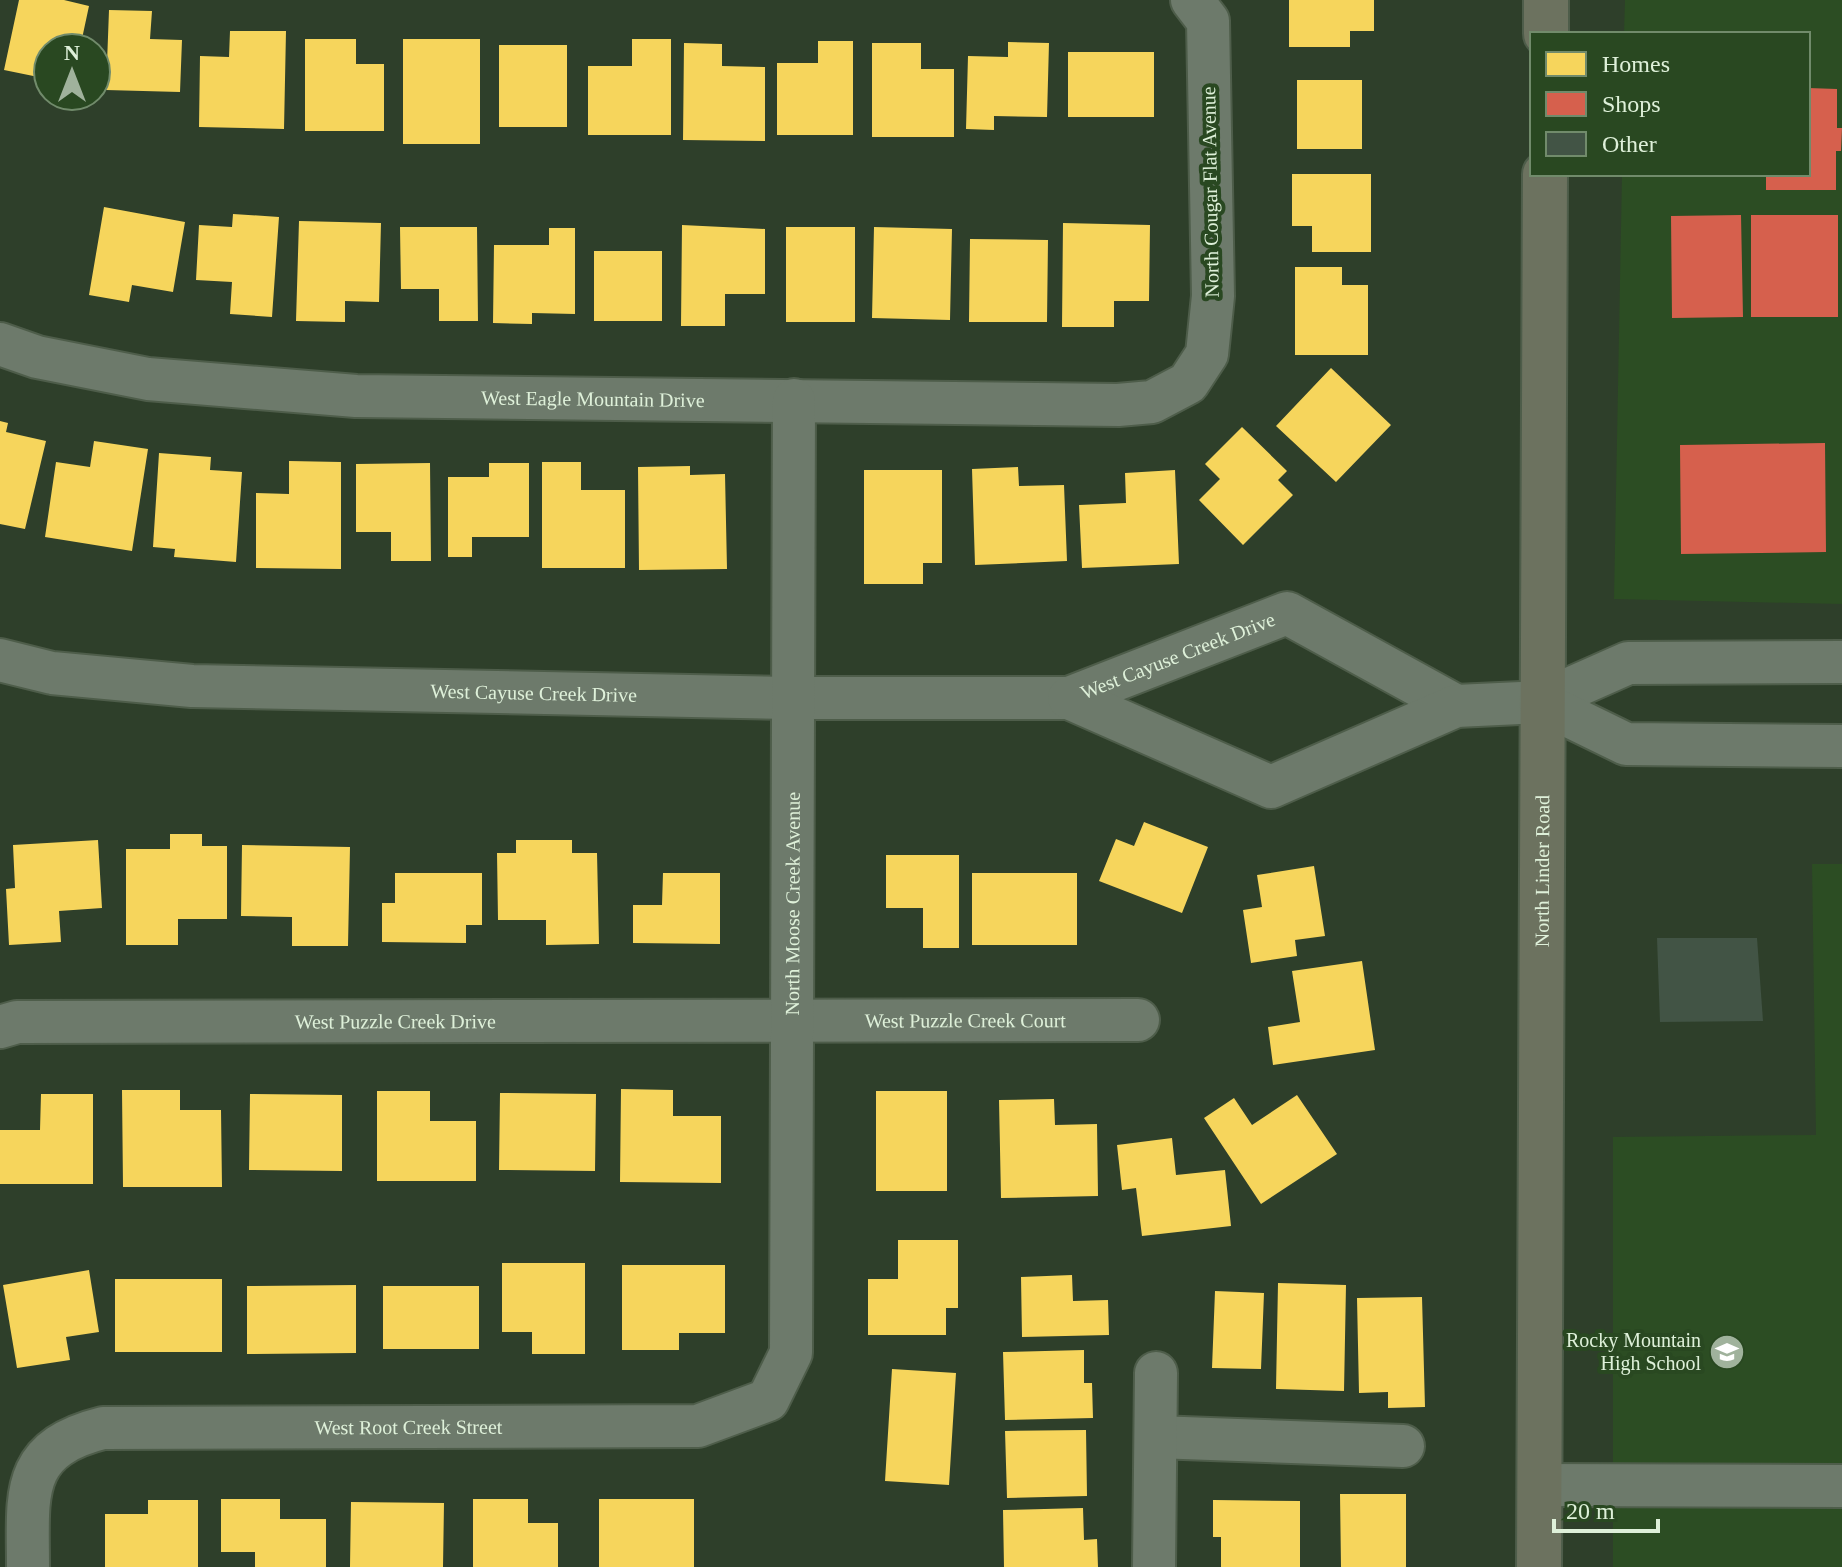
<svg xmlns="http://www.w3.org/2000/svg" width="1842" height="1567" viewBox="0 0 1842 1567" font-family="Georgia,serif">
  <rect width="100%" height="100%" fill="#2e3f2a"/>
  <!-- built -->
  <path fill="#2c4d23" d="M1625,0H1842V604L1614,599L1622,174H1808V34H1624Z
    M1812,864H1842V1567H1613V1137L1816,1135Z"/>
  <!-- homes -->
  <path fill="#f6d55c" d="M19,0H64L89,6L80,48H48V79L4,70Z
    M1289,0H1374V31H1350V47H1289Z
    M109,10L152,11L150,39L182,40L180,92L106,90Z
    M230,31H286L284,129L199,127L200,56L229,57Z
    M305,39H356V64H384V131H305Z
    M403,39H480V144H403Z
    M632,39H671V135H588V66H632Z
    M818,41H853V135H777V63H818Z
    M1008,42L1049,43L1047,117L994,116V130L966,129L968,56L1008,57Z
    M684,43L722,44V66L765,67V141L683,140Z
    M872,43H921V69H954V137H872Z
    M499,45H567V127H499Z
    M1068,52H1154V117H1068Z
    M1297,80H1362V149H1297Z
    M1292,174H1371V252H1312V226H1292Z
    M104,207L185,222L173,292L132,285L129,302L89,295Z
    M233,214L279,217L272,317L230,314L232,282L196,280L199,225L232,227Z
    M299,221L381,223L379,302L345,301V322L296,321Z
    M1063,223L1150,225L1149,301H1114V327H1062Z
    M682,225L765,229V294H725V326H681Z
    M400,227H477L478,321H439V289H401Z
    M786,227H855V322H786Z
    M874,227L952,229L950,320L872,318Z
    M549,228H575V314L532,313V324L493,323L494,245H549Z
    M970,239L1048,240L1047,322H969Z
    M594,251H662V321H594Z
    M1295,267H1342V285H1368V355H1295Z
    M1331,368L1391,425L1336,482L1276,426Z
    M0,421L8,423L6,432L46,441L25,529L0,524Z
    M1242,427L1287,471L1278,480L1293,495L1243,545L1199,500L1220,479L1205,464Z
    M94,441L148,449L132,551L45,537L56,462L90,467Z
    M159,453L211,457L210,470L242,472L236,562L174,557L175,549L153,547Z
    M289,461L341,462V569L256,568V493L289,494Z
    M542,462H581V490H625V568H542Z
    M430,463L431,561H391V532H356V464Z
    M489,463H529V537H472V557H448V477H489Z
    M690,466V475L725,474L727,569L639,570L638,467Z
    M1018,467L1019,486L1064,485L1067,561L975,565L972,469Z
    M864,470H942V563H923V584H864Z
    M1175,470L1179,564L1082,568L1079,505L1126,503L1125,473Z
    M1144,822L1208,847L1182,913L1099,881L1116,839L1134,846Z
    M170,834H202V846H227V919H178V945H126V849H170Z
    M98,840L102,908L59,911L61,942L9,945L6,889L15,888L13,845Z
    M516,840H572V853H597L599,944L546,945V920H498L497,853H516Z
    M242,845L350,847L348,946H292V917L241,916Z
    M886,855H959V948H923V908H886Z
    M1314,866L1325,936L1295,940L1297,956L1251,963L1243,910L1262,907L1257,875Z
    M395,873H482V925H466V943L382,942V903H395Z
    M663,873H720V944L633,943V905H662Z
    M972,873H1077V945H972Z
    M1362,961L1375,1050L1273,1065L1268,1027L1300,1022L1292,971Z
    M621,1089L673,1090V1116H721V1183L620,1182Z
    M122,1090H180V1110H221L222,1187H123Z
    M377,1091H430V1121H476V1181H377Z
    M876,1091H947V1191H876Z
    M500,1093L596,1094L595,1171L499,1170Z
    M41,1094H93V1184H0V1130H40Z
    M250,1094L342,1095V1171L249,1170Z
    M1297,1095L1337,1154L1261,1204L1204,1118L1234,1098L1252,1125Z
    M1054,1099L1055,1125L1097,1124L1098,1196L1001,1198L999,1100Z
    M1172,1138L1176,1175L1225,1170L1231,1226L1142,1236L1136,1188L1122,1190L1117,1145Z
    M898,1240H958V1308H946V1335H868V1279H898Z
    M502,1263H585V1354H532V1332H502Z
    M622,1265H725V1333H679V1350H622Z
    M89,1270L99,1332L66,1337L70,1360L17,1368L3,1285Z
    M1072,1275L1073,1301L1108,1300L1109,1335L1022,1337L1021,1277Z
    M115,1279H222V1352H115Z
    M1278,1283L1346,1285L1344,1391L1276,1389Z
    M356,1285V1353L247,1354V1286Z
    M383,1286H479V1349H383Z
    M1215,1291L1264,1293L1261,1369L1212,1368Z
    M1422,1297L1425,1407L1388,1408V1392L1359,1393L1357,1298Z
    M1084,1350V1383H1092L1093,1418L1005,1420L1003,1352Z
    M892,1369L956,1373L949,1485L885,1481Z
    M1086,1430L1087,1496L1007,1498L1005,1431Z
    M1340,1494H1406V1567H1341Z
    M221,1499H280V1519H326V1567H255V1552H221Z
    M473,1499H528V1523H558V1567H473Z
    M599,1499H694V1567H599Z
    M148,1500H198V1567H105V1514H148Z
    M1213,1500L1300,1501V1567H1221V1537H1213Z
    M351,1502L444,1503L443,1567H350Z
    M1083,1508L1084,1540L1097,1539L1098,1567H1004L1003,1510Z"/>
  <!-- shops -->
  <path fill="#d6604d" d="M1808,88L1837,89V128H1842L1841,151H1836V190H1766V174H1808Z
    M1741,215L1743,317L1672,318L1671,216Z
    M1751,215H1838V317H1751Z
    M1825,443L1826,552L1681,554L1680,445Z"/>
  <!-- building -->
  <path fill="#425445" d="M1657,938H1757L1763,1021L1660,1022Z"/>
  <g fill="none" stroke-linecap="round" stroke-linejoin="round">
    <!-- minor casing -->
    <g stroke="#4e5d4a" stroke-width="46">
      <g id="minor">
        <path id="s1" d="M0,344L37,357L148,379L356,396L1118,405L1152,402L1188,383L1207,354L1213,296L1208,21L1192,0"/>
        <path id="s2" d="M0,660L52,673L192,686L792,698H1069L1287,613L1456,706"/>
        <path d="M1069,698L1271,787L1456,706L1540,702L1628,663L1842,662"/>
        <path d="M1540,702L1626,744L1842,746"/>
        <path id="s3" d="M0,1027L17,1022L1138,1020"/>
        <path d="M1156,1437L1403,1446"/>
        <path d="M1539,1485L1842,1486"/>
        <path id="s4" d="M28,1567C28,1494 19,1449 103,1428L698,1426L768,1400L791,1353L794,400"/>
        <path d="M1154,1567L1156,1373"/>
      </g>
    </g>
    <!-- major casing -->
    <g stroke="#4e5d4a" stroke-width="48">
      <g id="major">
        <path d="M1546,34V0"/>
        <path id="s5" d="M1539,1567L1545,174"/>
      </g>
    </g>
    <!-- minor -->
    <use href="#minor" stroke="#6d7a6b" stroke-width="42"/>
    <!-- major -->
    <use href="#major" stroke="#6c725f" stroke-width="44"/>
  </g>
  <!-- icons -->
  <defs>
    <g id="school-disc" transform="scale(1.8)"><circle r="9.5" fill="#a0b29c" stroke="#294821"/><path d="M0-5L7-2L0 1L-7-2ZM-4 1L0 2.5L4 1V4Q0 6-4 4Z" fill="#fff"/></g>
  </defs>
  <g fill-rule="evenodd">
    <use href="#school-disc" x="1727" y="1352"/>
  </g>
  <g text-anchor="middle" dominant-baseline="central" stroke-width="8" stroke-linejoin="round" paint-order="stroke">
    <!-- street labels -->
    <g font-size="20" fill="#def0d9" stroke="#294821">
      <text transform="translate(1210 192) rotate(-91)">North Cougar Flat Avenue</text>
      <text stroke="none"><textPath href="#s1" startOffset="598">West Eagle Mountain Drive</textPath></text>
      <text stroke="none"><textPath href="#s2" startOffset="1188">West Cayuse Creek Drive</textPath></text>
      <text stroke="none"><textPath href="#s2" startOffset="536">West Cayuse Creek Drive</textPath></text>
      <text stroke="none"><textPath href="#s5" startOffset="696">North Linder Road</textPath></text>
      <text stroke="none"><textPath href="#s4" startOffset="1350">North Moose Creek Avenue</textPath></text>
      <text stroke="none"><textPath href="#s3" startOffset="966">West Puzzle Creek Court</textPath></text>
      <text stroke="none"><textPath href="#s3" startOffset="396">West Puzzle Creek Drive</textPath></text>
      <text stroke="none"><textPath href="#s4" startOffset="484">West Root Creek Street</textPath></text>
    </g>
    <!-- poi labels -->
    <g font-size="20" fill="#def0d9" stroke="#294821" text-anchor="end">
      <text x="1701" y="1340">Rocky Mountain<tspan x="1701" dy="23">High School</tspan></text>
    </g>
  </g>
  <!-- legend -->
  <rect x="1530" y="32" width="280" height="144" fill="#294821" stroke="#718b6b" stroke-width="2"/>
  <rect x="1546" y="52" width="40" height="24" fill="#f6d55c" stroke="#718b6b" stroke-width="2"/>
  <text x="1602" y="72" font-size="24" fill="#def0d9">Homes</text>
  <rect x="1546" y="92" width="40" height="24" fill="#d6604d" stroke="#718b6b" stroke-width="2"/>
  <text x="1602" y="112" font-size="24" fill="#def0d9">Shops</text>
  <rect x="1546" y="132" width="40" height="24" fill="#425445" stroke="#718b6b" stroke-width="2"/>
  <text x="1602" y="152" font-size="24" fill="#def0d9">Other</text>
  <!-- north arrow -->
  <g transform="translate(72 72)"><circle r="38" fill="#294821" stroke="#718b6b" stroke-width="2"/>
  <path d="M0-6L14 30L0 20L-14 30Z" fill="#a0b29c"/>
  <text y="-12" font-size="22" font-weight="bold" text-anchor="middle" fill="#def0d9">N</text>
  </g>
  <!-- scale -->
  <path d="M1554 1519v12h104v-12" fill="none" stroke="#def0d9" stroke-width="4"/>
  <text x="1566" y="1519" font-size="24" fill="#def0d9" stroke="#294821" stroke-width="6" paint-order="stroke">20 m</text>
</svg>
